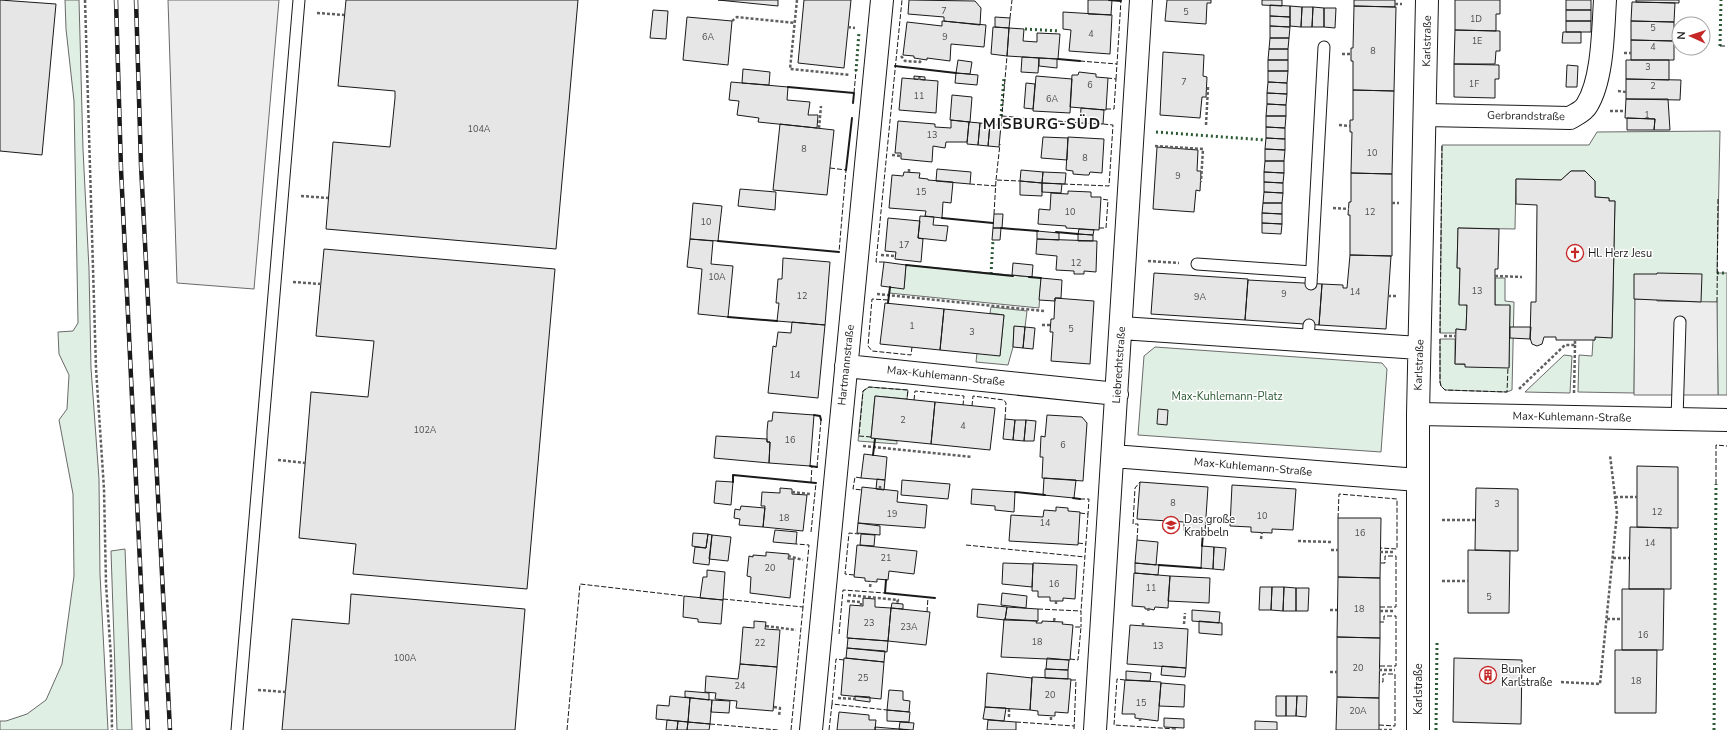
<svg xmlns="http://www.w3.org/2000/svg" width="1727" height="730" viewBox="0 0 1727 730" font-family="'Nunito Sans',sans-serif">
  <rect width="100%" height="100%" fill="#fff"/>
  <!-- green -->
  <path fill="#e0efe3" stroke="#6a6a6a" d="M65,0H79L83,149L89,269L91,368L99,479L100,574L108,730H0V721H6L27,714L46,700L62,664L74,576L73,494L59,420L67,409L69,375L59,354L58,332L73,331L78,323L74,101L66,29Z
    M1720,131L1717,273H1727V395H1718L1717,302L1656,301L1635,299L1634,393L1578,392L1579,355L1592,356L1593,340H1595V337H1612L1615,201H1609V198L1595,197V181L1585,171H1571L1561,180L1516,179L1515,229L1458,228L1457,268H1460L1459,304L1467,305L1466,330L1456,329V333H1440L1442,145H1589L1597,132Z
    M906,265L1041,278L1039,308L889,293L890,287L904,288Z
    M1495,278H1505V301L1514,302L1512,390L1507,392L1445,390L1441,386L1440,382V339H1455V364L1509,367L1510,306L1495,305Z
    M991,307L1027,311L1025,327H1014L1013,347L1008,365L976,362L977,353L1000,355L1004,315L990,313Z
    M1155,347L1382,363L1387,369L1381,452L1138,435L1144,356Z
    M1564,355L1572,356L1570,393L1525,392Z
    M869,387L908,390L907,399L875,396L871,438L897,441V444L858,441L863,391Z
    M125,549L132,730H117L111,551Z"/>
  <!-- parking -->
  <path fill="#ededed" stroke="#6a6a6a" d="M168,0H279L254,289L177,283Z
    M1635,299H1656L1657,301L1717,302L1718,395H1634Z"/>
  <!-- building -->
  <path fill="#e6e6e6" stroke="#1a1a1a" d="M0,0L56,4L42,155L0,151Z
    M346,0H578L556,249L326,229L333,142L390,147L395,98V91L338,86Z
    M718,0H778V6Z
    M804,0H851L844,68L798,63Z
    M909,0L975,1L981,8L980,25L944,21V17L908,14Z
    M1088,0H1112L1111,15L1088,14Z
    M1167,0H1211V3H1207L1206,24L1165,21Z
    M1262,0H1282V6L1262,5Z
    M1354,0H1395V7L1354,6Z
    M1455,0H1500V14H1496V31L1455,30Z
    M1566,0H1591V10H1566Z
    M1636,0H1679V3L1636,2Z
    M1632,2L1675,3L1674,22L1631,21Z
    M1270,5L1290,6V17L1270,16Z
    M1290,6L1302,7L1301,27L1290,26Z
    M1354,6L1396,7L1394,91L1353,90V61H1351V48H1353Z
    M1302,7H1313L1312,27H1301Z
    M1313,7L1324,8V27H1312Z
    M1324,8H1336L1335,28L1324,27Z
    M653,10L668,11L666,39L650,38Z
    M1566,10H1591V21H1566Z
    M1063,12L1112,15L1110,54L1069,51L1071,30L1063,29Z
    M1270,16L1290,17V27L1270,26Z
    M687,17L732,21L728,65L683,60Z
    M995,17L1010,18L1009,28L995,27Z
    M942,21L986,25L984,47L951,44L950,61L927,58V60L914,58V56L903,55L907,22L942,26Z
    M1566,21H1591V32H1566Z
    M1631,21L1674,22V41L1631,40Z
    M1270,26L1290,27L1289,38H1270Z
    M993,27L1009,28L1007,56L991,54Z
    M1009,28L1024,29L1023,41L1037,42V33L1060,34L1058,59L1007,56Z
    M1455,30L1500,31V51H1496L1495,64H1454Z
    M1563,32H1581V43H1562Z
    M1270,38H1289L1288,49H1269Z
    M1631,40L1674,41V60H1631Z
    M1269,49H1288V60H1268Z
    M1163,52L1204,55L1203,76L1207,77L1206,97H1202L1200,118L1160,115Z
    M1022,57L1039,58L1038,73L1021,72Z
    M1039,58L1057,59V68L1039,66Z
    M958,60L972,62L970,74L956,73Z
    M1268,60H1288V71H1268Z
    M1626,60H1669V80L1626,79Z
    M1454,64L1499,65V79H1495V98L1454,97Z
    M1567,65L1578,66L1577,87H1566Z
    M743,69L770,72L769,85L742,83Z
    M1268,71H1288L1287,83L1268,82Z
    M1079,72L1096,74V77L1108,78L1106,110L1070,107L1072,75H1078Z
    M956,73L978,75L977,85L955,83Z
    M914,76L925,77V80L914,79Z
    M1036,76L1072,79L1070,113L1033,111Z
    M902,78L938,81L936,113L899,110Z
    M1626,79L1681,80L1680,100L1626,99Z
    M731,82L788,87L787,100L810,102L808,115H818L817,128L758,122L759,118L737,115L739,101L729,100Z
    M1268,82L1287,83V94L1267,93Z
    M1026,83L1035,84L1033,109L1024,108Z
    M1353,90L1394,91L1392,174L1351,173L1352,132H1350V120H1353Z
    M1267,93L1287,94L1286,105L1267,104Z
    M952,95L972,97L970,122L950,120Z
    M1626,99H1668L1670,130H1654L1655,119L1625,118Z
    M1267,104L1286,105V116H1266Z
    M1081,108L1104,110L1103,124L1080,123Z
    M1266,116H1286L1285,128L1266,127Z
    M1627,118L1655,119L1654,130H1627Z
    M951,120L969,122L967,142H946L945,148L933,146L932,162L901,159V153H895L898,121L935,124V127L951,128Z
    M969,122L980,123L978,145L967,144Z
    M980,123L990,124L988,146L978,145Z
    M780,124L834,130L827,195L773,190Z
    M990,124L1001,125L999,147L988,146Z
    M1266,127L1285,128V139L1266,138Z
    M1043,137L1068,138L1067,160L1041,158Z
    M1068,137L1104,139L1102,173L1090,172L1089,175H1085L1073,174V171L1066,170Z
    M1266,138L1285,139V150L1265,149Z
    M1157,147L1198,150L1197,171H1201L1200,191L1196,190L1194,212L1153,209Z
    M1265,149L1285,150L1284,161H1265Z
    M1265,161H1284V173L1264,172Z
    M937,169L971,172L970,184L936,181Z
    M1021,170L1043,172L1042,183L1020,181Z
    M1571,171H1585L1595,181V197L1609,198V201H1615L1612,338L1595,337V340H1556V337H1544L1542,344L1537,346L1532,344L1530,338L1531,302H1536L1537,205L1516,204V179L1561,180Z
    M904,172L920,173L919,178L928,179V180L953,182L951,203L943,202L942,218L925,216L926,211L889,208L892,175L903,176Z
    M1043,172L1066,173L1065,184L1042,183Z
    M1264,172L1284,173L1283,183L1264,182Z
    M1351,173L1392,174V256L1350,255V215H1348L1349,202H1351Z
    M1020,181L1042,183V196L1020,195Z
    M1264,182L1283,183V193L1264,192Z
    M1042,183L1062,184L1061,193L1042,192Z
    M740,189L776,192L775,210L738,206Z
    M1068,191L1091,192V197H1101L1099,230L1066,228V226L1038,224L1039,209L1050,210L1051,193L1068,194Z
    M1264,192L1283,193L1282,203H1263Z
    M693,203L722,206L718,241L690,239Z
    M1263,203H1282V214L1262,213Z
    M1262,213L1282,214V224L1262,223Z
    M994,214H1003L1002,228H993Z
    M920,216L934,217L933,225L948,226L946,241L918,238Z
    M888,218L920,221L918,238L923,239L921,262L895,259L896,252L885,251Z
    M1262,223L1282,224L1281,234L1262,233Z
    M993,228H1001L1000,240H992Z
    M1458,228L1499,229L1498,269H1495V305H1510L1509,368L1465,367V364H1455L1456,329L1466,330L1467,305H1459L1460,268H1457Z
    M1079,229L1094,230L1093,235L1078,234Z
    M1037,231L1059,233V240L1037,239Z
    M1078,234L1093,235V241H1078Z
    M690,239L713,241L711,264L733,266L728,317L698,314L702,269L687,267Z
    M1037,239L1097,241L1096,272L1084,271V274H1074V271L1056,270L1057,256L1036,254Z
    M324,249L555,269L527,589L353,574L356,544L299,538L311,392L368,397L374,341L316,336Z
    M1350,255L1391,256L1386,329L1319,325L1322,284L1343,285V288H1347Z
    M783,258L830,262L825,325L777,321L779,303H776L778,279H782Z
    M884,262L906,265L904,289L881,286Z
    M1013,263L1033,265L1032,277L1012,275Z
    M1154,273L1248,279L1245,320L1151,314Z
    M1657,273L1702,274L1701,302L1634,299V274H1657Z
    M1041,278L1062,280L1061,298H1055V301L1039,300Z
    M1248,280L1322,284L1319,325L1245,320Z
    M1055,298L1094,301L1090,364L1051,361L1053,332H1050L1051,319H1054Z
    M885,303L944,309L940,350L880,344Z
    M944,309L1004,315L1000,356L940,350Z
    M792,322L825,325L818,398L768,393L773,346L776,347L778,332L791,333Z
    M1014,326L1025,327L1023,348L1013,347Z
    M1025,327L1035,328L1033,349L1023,348Z
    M1510,327H1531L1530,339L1510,338Z
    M875,396L935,402L931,444L871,438Z
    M935,402L995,408L990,450L931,444Z
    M1158,409L1168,410L1167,425L1157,424Z
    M773,412L814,415L810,466L769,463L770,442H767V431L768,421H772Z
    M1047,415L1082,417L1087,423L1083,481L1042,478L1043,457H1040L1041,436L1045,437Z
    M1005,419L1015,420L1013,440L1003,439Z
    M1015,420H1026L1024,441L1013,440Z
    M1026,420L1036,421L1034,441H1024Z
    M716,436L767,439V442H770L769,463L714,458Z
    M864,454L887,457L885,480L861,478Z
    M1637,466L1678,467V528L1637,527Z
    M1044,478L1076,480L1074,498L1043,495Z
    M877,479L885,480L884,490L876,489Z
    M902,480L950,484L948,499L901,495Z
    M716,481L733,482L731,505L714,503Z
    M1140,482L1208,487L1205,532L1184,531V522L1137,519Z
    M1232,485L1296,489L1293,530L1272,529V533L1251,532V527L1230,526Z
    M862,487L898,491L897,502L927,505L925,528L858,523Z
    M780,488L792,489V494L807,495L803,531L763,527L765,506H761L762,492L780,493Z
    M1476,488L1518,489V551L1475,550Z
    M972,489L1015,492L1014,512L995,510V506L971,504Z
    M741,506L765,508L763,527L739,525L740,519L734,518L735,509L740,510Z
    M1056,507L1068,508V511L1080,512L1078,545L1009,541L1011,515L1043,517L1044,510L1056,511Z
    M1338,518H1381L1380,578L1338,577Z
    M858,523L880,526V535L857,533Z
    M1630,527L1671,528V589H1629Z
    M775,530L797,532L796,544L773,542Z
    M693,533L708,534L706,548L692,546Z
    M708,534L712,535L709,565L693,563L695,547L706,548Z
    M861,534L875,535L874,546L860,545Z
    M712,535L731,537L728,561L709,559Z
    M1137,540L1158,542L1156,565L1135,563Z
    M857,545L917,551L914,574L889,571L888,580L877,579V582L865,581V578L854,577Z
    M1202,546L1214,547L1213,569L1201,568Z
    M1214,547L1226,548L1224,570L1213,569Z
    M1468,550L1510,551L1509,613H1468Z
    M766,552L789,554L788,559H794L790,598L750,593L751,577L747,576L749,556L753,557V555L766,556Z
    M1003,563L1033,564L1032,587L1002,584Z
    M1033,563L1077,565L1075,599L1063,598V601H1050V597H1038V591H1032Z
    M1135,563L1159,565L1158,575L1135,573Z
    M707,570L725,572L723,600L700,598L703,577H707Z
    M1134,573L1170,576L1168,608L1155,607L1154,610L1150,609H1145V607L1132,606Z
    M1170,576L1210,578L1209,603L1168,601Z
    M1338,577L1380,578V638L1337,637Z
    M1260,587H1272L1271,610H1259Z
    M1272,587H1284L1283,611L1271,610Z
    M1284,587L1296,588V611H1283Z
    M1296,588H1309L1308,611H1296Z
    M1622,589H1664L1663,650H1622Z
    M1002,593L1027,596L1026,608L1001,605Z
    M351,594L525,609L515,730H282L292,619L349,624Z
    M684,596L723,600L721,624L698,622V619L683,617Z
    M863,598L875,599V607L891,608L888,641L847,638L850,605L863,606Z
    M892,603L903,604V609L891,608Z
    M978,604L1007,607L1005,620L977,617Z
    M1007,607L1038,609V621L1005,620Z
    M891,608L930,612L926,645L888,641Z
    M1192,610L1220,612L1219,623L1192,621Z
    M1004,619L1037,621L1036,623H1042V621L1063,622L1062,624L1073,625L1070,660L1001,657Z
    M754,621L766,622L765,629L780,630L777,667L740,664L743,627L754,628Z
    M1199,621L1222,623V635L1199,633Z
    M1130,625L1188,629L1186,668L1127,664Z
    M1337,637L1380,638L1379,698L1337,697Z
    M848,638L888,641L887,652L847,648Z
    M847,648L885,651L884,662L846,658Z
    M1615,650H1657L1656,713H1615Z
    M844,658L884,662L881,699L841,695Z
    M1047,658L1069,660L1068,670L1046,669Z
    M1454,658L1522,660L1521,724L1453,722Z
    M740,664L777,667L773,711L736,708L737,701L715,699L716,693L705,692L706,676L738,679Z
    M1162,666L1186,668L1185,677L1161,675Z
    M1045,669L1068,670V679L1045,678Z
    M1126,671L1151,673L1150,681L1126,680Z
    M987,673L1032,678L1030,710L985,707Z
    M1032,677L1071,679L1068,713L1055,712V716L1038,715V711L1030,710Z
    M1125,680L1161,682L1158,721L1135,718V714H1122Z
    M1161,683L1185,685L1184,707L1159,706Z
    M889,690L903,691V700L910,701L909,712L887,710Z
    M685,691L709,693V700L685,697Z
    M670,696L690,698L688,722L656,719L657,705L669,706Z
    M855,696L870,697V702L855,700Z
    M1276,696H1286V716H1276Z
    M1286,696H1297L1296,716H1286Z
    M1297,696H1307L1306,717L1296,716Z
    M1337,697L1379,698V730H1336Z
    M690,698L712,700L710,724L688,722Z
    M712,700L730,701L729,713L711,712Z
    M985,707L1006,708L1004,721L983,719Z
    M887,710L910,712L909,722L887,721Z
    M839,712L869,715V720H876L875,730H837Z
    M1164,718L1184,719V728L1164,727Z
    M667,720L678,721L677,730H666Z
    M988,720L1016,722V730H987Z
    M678,721L688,722L687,730H677Z
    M1255,721L1277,722V730H1255Z
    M688,722L710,724L709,730H687Z
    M900,722L914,723L913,730L899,729Z
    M875,727L899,729L908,730H875Z"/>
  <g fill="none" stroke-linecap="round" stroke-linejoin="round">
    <!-- lane casing -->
    <g stroke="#1a1a1a" stroke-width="13">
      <path id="lane" d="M1197,264L1312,272
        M1311,284L1324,47
        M1308,341L1309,325
        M1677,419L1680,322
        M237,730L299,0"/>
    </g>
    <!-- street casing -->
    <g stroke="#1a1a1a" stroke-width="24">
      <path id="street" d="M1425,115L1570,118C1576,114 1583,112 1587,105C1603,79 1603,30 1605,0
        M1121,328L1419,348
        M846,366L1117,394
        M1418,414L1727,420
        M1113,456L1418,480
        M811,730L882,0
        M1095,730L1141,0
        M1418,730V414L1427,0"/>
    </g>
    <!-- path -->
    <path stroke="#5f5f5f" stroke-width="2.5" stroke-dasharray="3 2" stroke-linecap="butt" d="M85,0L96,368L104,489L106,584L111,658L112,730
      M797,0L790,69L850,75
      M1395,4H1402
      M317,13L344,15
      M732,21L737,17L795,23
      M848,27L855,28
      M1624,53H1631
      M1342,54H1351
      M901,56L905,61L920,62L921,59
      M919,80L920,75
      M1618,91L1626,92
      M1610,111H1625
      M1206,125L1208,87H1206
      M1339,125L1350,126
      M819,128L821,106
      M1155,146L1203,149L1201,181H1200
      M892,155L901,156
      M909,172V167
      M301,196L328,198
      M1392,203H1399
      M1333,208L1349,209
      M881,255L895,256
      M1148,261L1179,263
      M1495,276L1522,277
      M293,282L321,284
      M877,294L1044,311
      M1388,296H1398
      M1042,325H1051
      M1444,336H1455
      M1519,389L1565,345H1575V340
      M1574,393L1575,345
      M863,446L972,457
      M278,460L306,463
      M880,489V486
      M792,492L810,494
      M1615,497H1637
      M1442,520H1476
      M1170,521V528
      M1261,539L1262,532
      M1298,541L1331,542
      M1331,550H1338
      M1380,552H1394
      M788,556L803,560
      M1613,558H1629
      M1442,581H1468
      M870,587L871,581
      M848,595L898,600L897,603
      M847,601L861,602V605
      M1056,604V601
      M1147,610L1150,609
      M1330,610H1337
      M1380,611H1393
      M1607,619H1622
      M1054,621L1055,616
      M1184,624L1185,613
      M766,626L796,630
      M1143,626V622
      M1379,670H1395
      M1330,672H1337
      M1561,682L1600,684L1617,513L1610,455
      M258,690L286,692
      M838,698L855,699
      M774,707L780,708L779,716
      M1009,717V708
      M1051,720V715
      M1140,721V718
      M1379,730H1394"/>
    <!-- lane -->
    <use href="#lane" stroke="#fff" stroke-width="11"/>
    <!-- street -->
    <use href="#street" stroke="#fff" stroke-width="22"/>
    <!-- rail casing -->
    <g stroke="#1a1a1a" stroke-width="4.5">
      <path id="rail" d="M116,0L121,169L148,730
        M136,0L141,165L170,730"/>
    </g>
    <!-- rail -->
    <use href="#rail" stroke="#fff" stroke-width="3" stroke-dasharray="9" stroke-linecap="butt"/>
    <!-- hedge -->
    <path stroke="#2b5a34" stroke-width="3" stroke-dasharray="2 3" stroke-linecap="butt" d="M1025,29L1060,31
      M1720,46L1721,0
      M856,71L859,32
      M1001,116L1004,77
      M1156,132L1265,140
      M1717,273H1727
      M991,274L993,240
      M1436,730L1437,643
      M1714,730L1716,484"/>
    <!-- fence -->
    <path stroke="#1a1a1a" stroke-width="1" stroke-dasharray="5 2" stroke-linecap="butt" d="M1010,18L1012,0
      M1720,46H1727
      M1080,61L1117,64L1121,0
      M1116,79L1117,64
      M854,93L856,71
      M1106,109H1114L1116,79L1108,78
      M1002,116L1080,123
      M1001,126L1007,56
      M830,168L846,170L839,252
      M996,180L1000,144
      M970,184L996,186
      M1063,184L1109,186L1113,125L1103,124
      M994,214L996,180L1020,181
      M1099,228H1106L1108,200L1101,199
      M884,262H876L902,0
      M888,300L872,299L868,346L872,351L911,355L912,347
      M1717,302L1718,197
      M1440,333L1442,145
      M1440,339V382L1441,386L1445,390L1507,392L1508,367
      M914,400L915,391L964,396L963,405
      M972,406L973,396L1004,400L1006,403L1005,419
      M871,437L859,436L863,391L869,387L908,390L907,399
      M817,467L821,420
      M861,478L855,477L853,489L862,490
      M811,482L812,466
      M1716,484V445L1727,446
      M1080,499H1089L1088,514
      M1080,513L1088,514L1081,611
      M1338,518L1339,494L1397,499V549L1381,548
      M811,532L816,483
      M1137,540L1138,524H1133L1135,488L1140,482
      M1078,543L1086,544
      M966,545L1085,557
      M854,575L845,574L849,533L859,534
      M723,599L803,607L809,545L796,544
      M1380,607H1396V556H1385V563H1380
      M1038,609L1081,611V627
      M927,612L928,597
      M839,634L843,590L885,593
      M1070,659L1078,660L1081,627H1073
      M844,660L836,659L832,704L887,710
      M1380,666H1396V616H1384V622H1380
      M1071,680H1076L1074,730
      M1125,680L1117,679L1114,725L1176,729
      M1016,722L1074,726
      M710,724L778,730
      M1379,725L1395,726V674H1383V682H1379
      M567,730L580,584L684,596
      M791,730L803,607
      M829,730L832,704"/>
    <!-- wall -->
    <path stroke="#1a1a1a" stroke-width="2" d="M1109,0L1121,1
      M1058,59L1080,61
      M895,66L956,73
      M788,87L854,93L853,103
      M846,170L852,118
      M942,218L993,223
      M1001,228L1038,231
      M1056,232L1078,234
      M718,241L839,252
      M906,265L1013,276
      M1029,277L1041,278
      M888,303L890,287
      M728,317L777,321
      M814,415L820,416L821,420
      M873,455L875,439
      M810,466L817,467
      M733,482V475L816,483
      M1015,492L1045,495
      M1073,498L1080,499
      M1202,546L1203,532
      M1159,565L1201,568
      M886,580L885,593L935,598"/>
  </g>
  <!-- icons -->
  <defs>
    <g id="church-ring" transform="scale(0.9)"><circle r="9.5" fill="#fff" stroke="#c62828" stroke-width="1.5"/><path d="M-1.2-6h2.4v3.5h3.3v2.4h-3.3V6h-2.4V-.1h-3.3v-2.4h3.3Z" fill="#c62828"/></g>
    <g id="school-ring" transform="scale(0.9)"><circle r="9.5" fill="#fff" stroke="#c62828" stroke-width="1.5"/><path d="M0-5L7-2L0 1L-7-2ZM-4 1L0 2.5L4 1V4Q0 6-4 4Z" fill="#c62828"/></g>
    <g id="building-ring" transform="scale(0.9)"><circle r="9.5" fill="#fff" stroke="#c62828" stroke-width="1.5"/><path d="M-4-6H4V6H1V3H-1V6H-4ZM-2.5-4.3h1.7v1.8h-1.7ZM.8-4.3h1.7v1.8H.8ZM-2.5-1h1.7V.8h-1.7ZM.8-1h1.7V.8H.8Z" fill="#c62828"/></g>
  </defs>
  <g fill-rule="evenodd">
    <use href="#church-ring" x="1575" y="253"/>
    <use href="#school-ring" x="1171" y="525"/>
    <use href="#building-ring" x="1488" y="675"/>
  </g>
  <g text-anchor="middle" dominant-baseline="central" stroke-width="3" stroke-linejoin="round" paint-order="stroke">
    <!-- number labels -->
    <g font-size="9" fill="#4d4d4d">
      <text x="944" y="11">7</text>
      <text x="1186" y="12">5</text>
      <text x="1476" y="19">1D</text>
      <text x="1653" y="28">5</text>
      <text x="1091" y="34">4</text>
      <text x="708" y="37">6A</text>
      <text x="945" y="37">9</text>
      <text x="1477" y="41">1E</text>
      <text x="1653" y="47">4</text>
      <text x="1373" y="51">8</text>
      <text x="1648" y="67">3</text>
      <text x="1184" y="82">7</text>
      <text x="1474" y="84">1F</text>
      <text x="1090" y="85">6</text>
      <text x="1653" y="86">2</text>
      <text x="919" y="96">11</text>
      <text x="1052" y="99">6A</text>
      <text x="1647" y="115">1</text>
      <text x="479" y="129">104A</text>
      <text x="932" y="135">13</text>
      <text x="804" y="149">8</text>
      <text x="1372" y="153">10</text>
      <text x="1085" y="158">8</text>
      <text x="1178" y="176">9</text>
      <text x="921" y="192">15</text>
      <text x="1070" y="212">10</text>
      <text x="1370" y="212">12</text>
      <text x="706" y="222">10</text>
      <text x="904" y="245">17</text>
      <text x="1076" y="263">12</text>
      <text x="717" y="277">10A</text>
      <text x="1477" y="291">13</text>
      <text x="1355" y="292">14</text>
      <text x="1284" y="294">9</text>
      <text x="802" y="296">12</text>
      <text x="1200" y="297">9A</text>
      <text x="912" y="326">1</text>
      <text x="1071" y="329">5</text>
      <text x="972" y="332">3</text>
      <text x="795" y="375">14</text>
      <text x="903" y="420">2</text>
      <text x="963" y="426">4</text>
      <text x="425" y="430">102A</text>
      <text x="790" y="440">16</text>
      <text x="1063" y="445">6</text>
      <text x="1173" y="503">8</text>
      <text x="1497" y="504">3</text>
      <text x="1657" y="512">12</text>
      <text x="892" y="514">19</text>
      <text x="1262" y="516">10</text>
      <text x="784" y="518">18</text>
      <text x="1045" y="523">14</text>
      <text x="1360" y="533">16</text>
      <text x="1650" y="543">14</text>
      <text x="886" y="558">21</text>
      <text x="770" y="568">20</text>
      <text x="1054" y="584">16</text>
      <text x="1151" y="588">11</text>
      <text x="1489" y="597">5</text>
      <text x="1359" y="609">18</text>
      <text x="869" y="623">23</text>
      <text x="909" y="627">23A</text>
      <text x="1643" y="635">16</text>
      <text x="1037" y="642">18</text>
      <text x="760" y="643">22</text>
      <text x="1158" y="646">13</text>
      <text x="405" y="658">100A</text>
      <text x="1358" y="668">20</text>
      <text x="863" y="678">25</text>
      <text x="1636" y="681">18</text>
      <text x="740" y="686">24</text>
      <text x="1050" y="695">20</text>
      <text x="1141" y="703">15</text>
      <text x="1358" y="711">20A</text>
    </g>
    <!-- street labels -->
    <g font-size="11" fill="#1a1a1a" stroke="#fff">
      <text transform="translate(1427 41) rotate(-89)">Karlstraße</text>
      <text transform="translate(1526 116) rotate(1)">Gerbrandstraße</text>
      <text transform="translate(846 365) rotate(-84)">Hartmannstraße</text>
      <text transform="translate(1119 365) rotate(-86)">Liebrechtstraße</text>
      <text transform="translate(1419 365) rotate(-88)">Karlstraße</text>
      <text transform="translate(946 376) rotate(6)">Max-Kuhlemann-Straße</text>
      <text transform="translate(1572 417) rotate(1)">Max-Kuhlemann-Straße</text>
      <text transform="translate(1253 467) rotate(5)">Max-Kuhlemann-Straße</text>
      <text transform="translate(1418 689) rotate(-90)">Karlstraße</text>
    </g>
    <!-- poi labels -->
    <g font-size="11" fill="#1a1a1a" stroke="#fff" text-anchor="start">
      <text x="1588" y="253">Hl. Herz Jesu</text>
      <text x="1184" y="519">Das große<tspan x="1184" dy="13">Krabbeln</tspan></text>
      <text x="1501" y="669">Bunker<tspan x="1501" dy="13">Karlstraße</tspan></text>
    </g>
    <!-- park labels -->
    <g font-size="11" fill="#2b5a34" stroke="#fff">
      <text x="1227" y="396">Max-Kuhlemann-Platz</text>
    </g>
    <!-- district labels -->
    <g font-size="15" font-weight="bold" letter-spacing="1" fill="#1a1a1a" stroke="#fff">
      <text x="1042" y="124">MISBURG-SÜD</text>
    </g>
  </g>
  <!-- north arrow -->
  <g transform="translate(1691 36) rotate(273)"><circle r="19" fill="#ffffff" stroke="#a3a3a3"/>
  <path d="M0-3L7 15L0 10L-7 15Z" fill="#c62828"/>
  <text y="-6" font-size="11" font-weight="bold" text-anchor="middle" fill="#1a1a1a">N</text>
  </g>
</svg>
